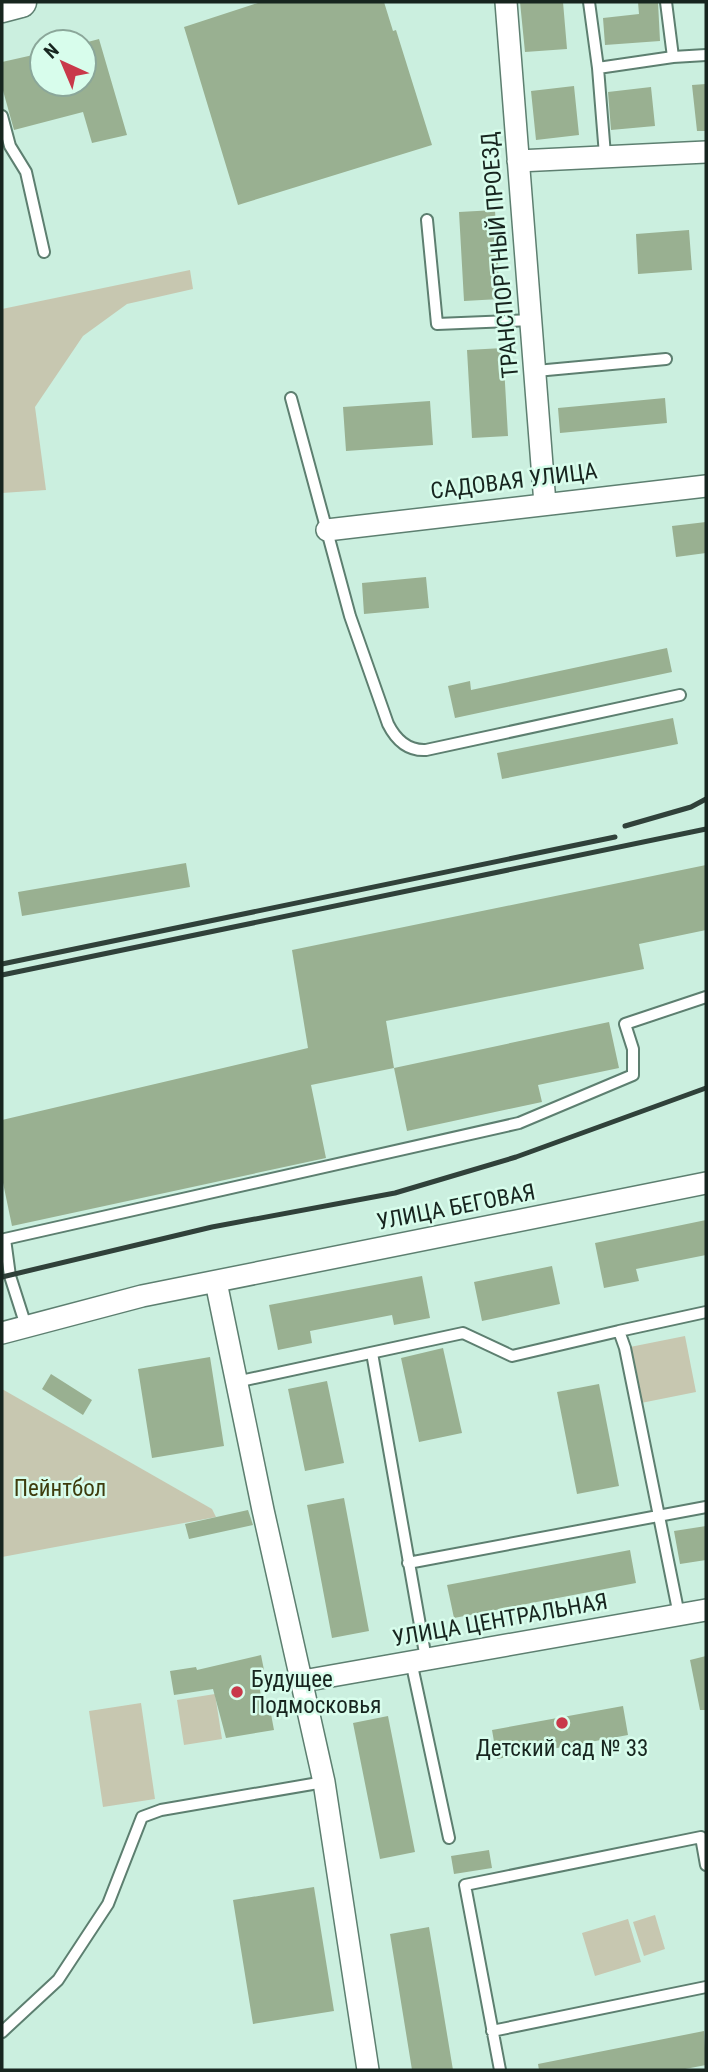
<svg xmlns="http://www.w3.org/2000/svg" width="708" height="2072" viewBox="0 0 708 2072" font-family="'Roboto Condensed',sans-serif">
  <rect width="100%" height="100%" fill="#cbefdf"/>
  <!-- green -->
  <path fill="#c7c7b0" d="M190,270L193,289L127,304L83,336L35,407L46,490L2,493V309Z
    M685,1336L696,1392L636,1404L625,1348Z
    M2,1389L212,1509L216,1517L2,1557Z
    M215,1694L222,1739L184,1745L177,1700Z
    M141,1703L155,1799L103,1807L89,1711Z
    M655,1915L665,1949L644,1956L633,1922Z
    M628,1919L641,1962L595,1976L582,1933Z"/>
  <!-- building -->
  <path fill="#99b091" d="M261,2H384L393,31L396,30L432,145L238,205L184,27Z
    M520,2H563L567,49L525,52Z
    M638,2H658L660,41L605,45L603,18L639,14Z
    M99,39L127,135L92,143L83,112L14,130L2,87V62L42,53V84H84V43Z
    M706,84V131H697L692,85Z
    M574,86L579,135L536,140L531,91Z
    M651,87L655,126L611,130L608,92Z
    M495,210L500,299L464,301L459,212Z
    M689,230L692,270L638,274L636,234Z
    M503,348L508,436L472,438L467,350Z
    M665,398L667,423L560,433L558,408Z
    M430,401L433,445L346,451L343,407Z
    M706,522V553L676,557L672,526Z
    M426,577L429,608L364,614L362,583Z
    M667,648L672,672L455,718L448,686L470,681L471,690Z
    M673,718L678,744L502,779L497,753Z
    M186,863L190,887L22,916L18,892Z
    M706,865V930L639,944L644,969L386,1021L394,1068L311,1085L326,1158L12,1226L2,1178V1120L308,1048L292,950Z
    M609,1022L619,1068L538,1085L542,1102L407,1131L394,1068Z
    M706,1220V1255L636,1269L639,1281L604,1288L595,1243Z
    M552,1266L560,1304L482,1321L474,1282Z
    M422,1276L430,1318L394,1325L392,1315L310,1331L312,1343L278,1350L269,1305Z
    M443,1348L462,1433L419,1442L401,1358Z
    M210,1357L224,1446L152,1458L138,1369Z
    M51,1374L92,1400L83,1415L42,1389Z
    M327,1381L344,1463L305,1471L288,1389Z
    M599,1384L619,1486L577,1494L557,1392Z
    M344,1498L369,1631L332,1638L307,1505Z
    M248,1510L253,1525L189,1539L185,1524Z
    M706,1526V1560L680,1564L674,1531Z
    M630,1550L636,1583L454,1618L447,1585Z
    M261,1655L264,1670L257,1671L264,1715L271,1714L274,1730L226,1738L213,1689L174,1695L170,1671L196,1667L197,1670Z
    M706,1656V1710H700L690,1660Z
    M623,1706L628,1735L497,1759L492,1730Z
    M388,1716L415,1852L380,1859L353,1723Z
    M489,1850L492,1868L454,1874L451,1856Z
    M314,1887L334,2011L253,2024L233,1900Z
    M429,1927L440,1992L453,2070H412L390,1934Z
    M704,2031L706,2065L680,2070H539L538,2064Z"/>
  <g fill="none" stroke-linecap="round" stroke-linejoin="round">
    <!-- lane casing -->
    <g stroke="#5d7f70" stroke-width="14">
      <path id="lane" d="M589,2L598,68L605,155
        M673,57L706,55
        M598,68L673,57L666,2
        M2,116L10,146L26,172L44,252
        M427,220L437,324L532,320
        M536,371L666,359
        M291,398L350,616L388,724C396,740 408,751 426,750L680,695
        M26,1326L10,1276L5,1239L519,1123L633,1075V1049L625,1024L706,997
        M372,1353L426,1659
        M236,1382L463,1333L512,1356L619,1331
        M408,1563L706,1507
        M679,1615L625,1348L619,1331L706,1312
        M411,1661L449,1838
        M492,2031L706,1987
        M2,2032L58,1980L108,1904L142,1817L161,1810L324,1782
        M500,2070L465,1885L701,1837L706,1865"/>
    </g>
    <!-- street casing -->
    <g stroke="#5d7f70" stroke-width="24">
      <path id="street" d="M506,2L545,504
        M518,161L706,152
        M327,530L706,486
        M216,1282L263,1510L324,1782L368,2070
        M2,1333L142,1296L706,1183
        M303,1681L706,1610"/>
    </g>
    <!-- secondary casing -->
    <g stroke="#5d7f70" stroke-width="33">
      <path id="secondary" d="M2,7L21,2"/>
    </g>
    <!-- lane -->
    <use href="#lane" stroke="#fff" stroke-width="10"/>
    <!-- street -->
    <use href="#street" stroke="#fff" stroke-width="21"/>
    <!-- secondary -->
    <use href="#secondary" stroke="#fff" stroke-width="30"/>
    <!-- rail -->
    <path stroke="#30413a" stroke-width="5" d="M625,826L691,807L706,799
      M2,964L615,837
      M2,975L706,829
      M2,1277L212,1227L395,1193L516,1157L706,1088"/>
  </g>
  <!-- markers -->
  <g fill="#c9394a" stroke="#d8fdec" stroke-width="2.5">
    <circle cx="237" cy="1692" r="7"/>
    <circle cx="562" cy="1723" r="7"/>
  </g>
  <g text-anchor="middle" dominant-baseline="central" stroke-width="5" stroke-linejoin="round" paint-order="stroke">
    <!-- street labels -->
    <g font-size="23" fill="#17251f" stroke="#d8fdec">
      <text transform="translate(500 255) rotate(-95)">ТРАНСПОРТНЫЙ ПРОЕЗД</text>
      <text transform="translate(514 481) rotate(-7)">САДОВАЯ УЛИЦА</text>
      <text transform="translate(456 1207) rotate(-11)">УЛИЦА БЕГОВАЯ</text>
      <text transform="translate(500 1620) rotate(-10)">УЛИЦА ЦЕНТРАЛЬНАЯ</text>
    </g>
    <!-- park labels -->
    <g font-size="23" fill="#3e3c0d" stroke="#d8fdec">
      <text x="60" y="1488">Пейнтбол</text>
    </g>
    <!-- poi labels -->
    <g font-size="23" fill="#17251f" stroke="#d8fdec" text-anchor="start">
      <text x="251" y="1679">Будущее<tspan x="251" dy="26">Подмосковья</tspan></text>
      <text x="562" y="1748" text-anchor="middle">Детский сад № 33</text>
    </g>
  </g>
  <!-- border -->
  <rect width="708" height="2072" fill="none" stroke="#17251f" stroke-width="7"/>
  <!-- north arrow -->
  <g transform="translate(63 63) rotate(316)"><circle r="33" fill="#d8fdec" stroke="#8ba79a" stroke-width="2"/>
  <path d="M0-5L12 26L0 18L-12 26Z" fill="#c9394a"/>
  <text y="-10" font-size="19" font-weight="bold" text-anchor="middle" fill="#17251f">N</text>
  </g>
</svg>
